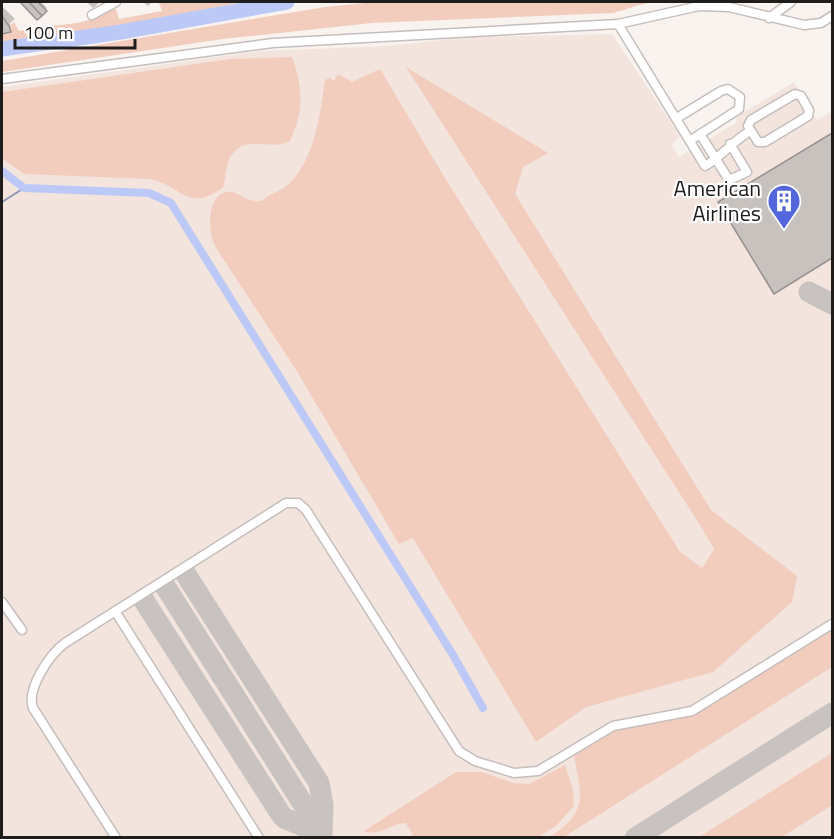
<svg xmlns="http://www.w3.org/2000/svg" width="834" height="839" viewBox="0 0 834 839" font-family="'Titillium Web',sans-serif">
  <rect width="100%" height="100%" fill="#f9f3f0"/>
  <!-- built -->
  <path fill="#f3e4de" d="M612,34L680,136L672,145L679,157L737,122L735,118L794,82L817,120L832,111V837H2V87L260,51L386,46L468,37Z"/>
  <!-- green -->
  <path fill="#f2cdbe" d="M165,2H241L172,17L21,42L2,43V35L10,33L9,26L14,22L19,31C40,24 66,27 89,20C98,16 106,12 116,9L119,19L162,11L159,3Z
    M375,2H650L613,13L372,23L223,39L2,72V61L325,7Z
    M292,57C303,87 304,112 290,141C272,152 241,132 229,160C225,168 226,179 223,188C186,212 186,188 150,179L24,174L2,158V92L230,59Z
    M406,67L548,153L523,167L515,194L711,510L797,576L792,602L713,672L586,707L536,742L413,538L399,544L295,368L220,254C217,249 213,243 212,237C208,223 209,190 231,192C243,194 244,202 261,201C270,194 285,189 292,181C316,153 320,114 325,80L330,78L334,81L338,74L352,82L380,69L445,178L680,552L702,568L714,549L700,525Z
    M832,627V667L564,837L548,838C590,811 581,798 574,755L607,731L695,713Z
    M832,753V805L782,837H699Z
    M565,765L573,789L574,806L556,826L538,837H414L406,823C391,823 381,837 364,831L456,772H482L513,783L529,784Z"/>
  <!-- shadow -->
  <path fill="#0003" d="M23,2H41L47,8L37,18Z
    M87,2H100L93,8Z
    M143,2H152L148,6Z
    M4,8L15,19L10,23V31L2,32V10Z
    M832,133V257L775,292L720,202Z"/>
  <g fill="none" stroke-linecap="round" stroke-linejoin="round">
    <!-- stream -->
    <path stroke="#8d95b5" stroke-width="2" d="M2,202L24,188"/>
    <!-- canal -->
    <path stroke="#bcc9f7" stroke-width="8" d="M2,171L24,188L149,193L171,203L453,655L483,708"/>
    <!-- river -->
    <path stroke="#bcc9f7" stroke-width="15" d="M2,49L121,32L287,2"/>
    <!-- taxiway -->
    <path stroke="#c8c3c0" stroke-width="21" d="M809,292L832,304
      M165,586L322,834
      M143,599L280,813L284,818L322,834L323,805L319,783L185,573
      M635,838L832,713"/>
  </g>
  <!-- building -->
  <path fill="#c8c2bf" stroke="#96908e" stroke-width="1.5" d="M20,2H29L42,16L37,20Z
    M29,2H38L47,11L42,16Z
    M2,16L9,26L11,32L2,34Z
    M832,133V258L774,294L718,202Z"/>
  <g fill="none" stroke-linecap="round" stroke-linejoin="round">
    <!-- minor casing -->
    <g stroke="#c4bebc" stroke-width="11">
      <path id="minor" d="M92,15L116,2
        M769,18L791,2
        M618,24L705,166C722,156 733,141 750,131
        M2,79L273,43L618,24L699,6L729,7L804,25L821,23L832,16
        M795,94L801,96L809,110L808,116L765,142H758L748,126L751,120Z
        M677,118L721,91L728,89L740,97L739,109L691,140
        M700,134L729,180L747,172L730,144
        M2,602L22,630
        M115,611L259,838
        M116,838L33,708C26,689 50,654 65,643L286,503H298L306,510L459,751L475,761L514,773L538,771L613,726L692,711L832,624"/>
    </g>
    <!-- minor -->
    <use href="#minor" stroke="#fff" stroke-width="8"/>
  </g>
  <!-- icons -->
  <defs>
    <g id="building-pin" transform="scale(1.725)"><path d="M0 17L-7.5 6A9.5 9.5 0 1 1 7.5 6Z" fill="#5466dc" stroke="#fff"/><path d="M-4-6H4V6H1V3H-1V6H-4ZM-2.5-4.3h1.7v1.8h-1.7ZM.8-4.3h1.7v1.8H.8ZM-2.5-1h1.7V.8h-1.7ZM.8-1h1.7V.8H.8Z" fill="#fff"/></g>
  </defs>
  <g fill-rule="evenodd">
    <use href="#building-pin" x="784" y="201"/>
  </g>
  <g text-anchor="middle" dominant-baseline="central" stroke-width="4.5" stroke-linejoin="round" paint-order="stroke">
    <!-- poi labels -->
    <g font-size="22" fill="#1f1d1c" stroke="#fff" text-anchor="end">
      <text x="761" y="188">American<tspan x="761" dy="25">Airlines</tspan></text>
    </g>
  </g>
  <!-- border -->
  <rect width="834" height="839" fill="none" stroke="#1f1d1c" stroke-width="6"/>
  <!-- scale -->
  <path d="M15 39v9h120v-9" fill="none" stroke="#1f1d1c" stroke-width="3"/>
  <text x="24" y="39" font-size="18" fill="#1f1d1c" stroke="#ffffff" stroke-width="4.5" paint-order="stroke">100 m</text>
</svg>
